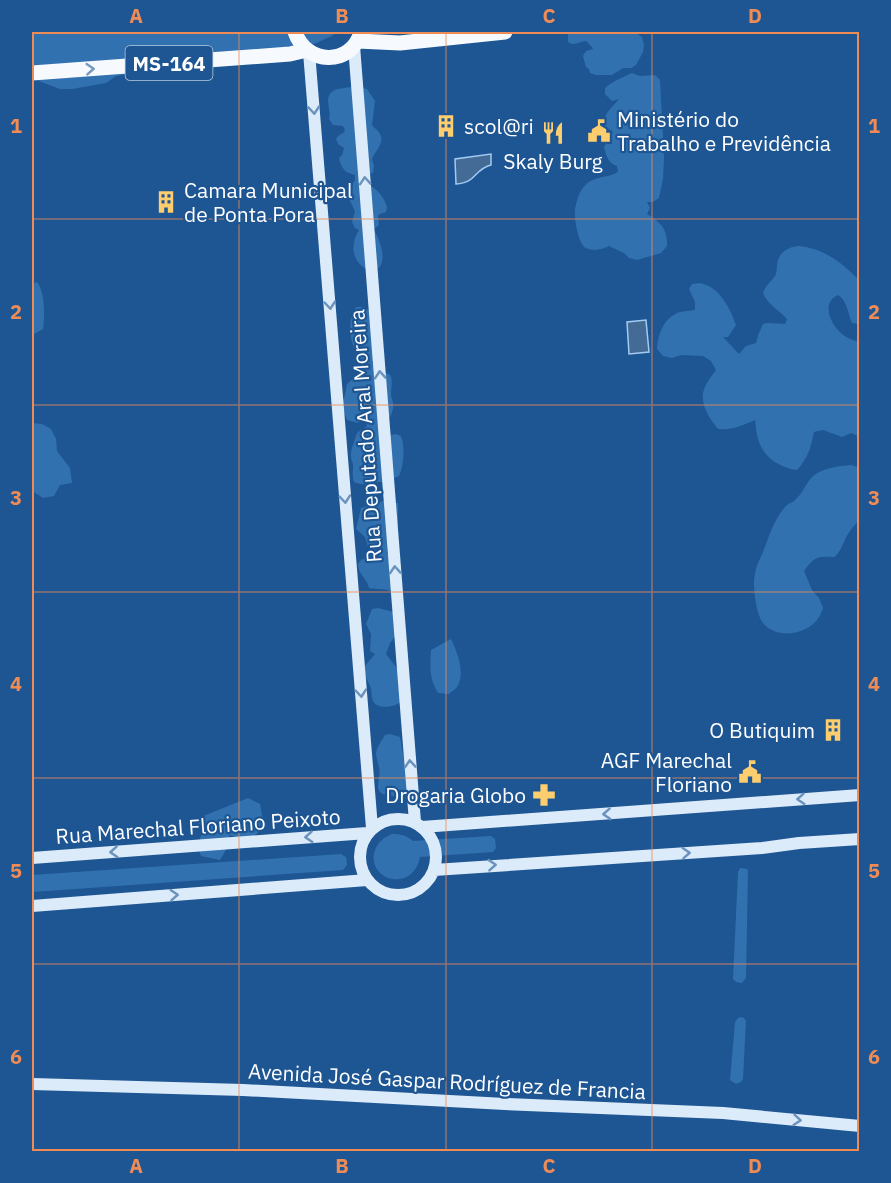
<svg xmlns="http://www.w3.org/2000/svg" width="891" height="1183" viewBox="0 0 891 1183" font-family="'IBM Plex Sans',sans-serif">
  <rect width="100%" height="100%" fill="#1e5693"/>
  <!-- green -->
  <path fill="#3171b0" d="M32,32H336L332,36L273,62L174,66L116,76L106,83L72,89H60L39,81L32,66Z
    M565,32H622L636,33L642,37L644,45L643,52L636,65L631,68H623L612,75H596L590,73L589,69L586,67L583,56L586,51L593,49L592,47L586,41C579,41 575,47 568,42V35Z
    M632,73L640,76L655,75L660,80L664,157L663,179L659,198L653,202H647L650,208L647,214C661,223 668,229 667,246L661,253L637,260L629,258L624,253L609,246C602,249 594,252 586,248C578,245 574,217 575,209C576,204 578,195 581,191C591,174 604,180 618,172L617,166C608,163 606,155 604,147L613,132L605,127C602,114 611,109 619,99L612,101L605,94V88C613,81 623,77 632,73Z
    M353,86L367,89L375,101L372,125C374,128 378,130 380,134C385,143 375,151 372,159L374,166L373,173L369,174L365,183C377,188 383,195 387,207L386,212L380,214L378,216L379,225L374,229C377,236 381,243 382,251C388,288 337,266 359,230L355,228L352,222L355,211L348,197L347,191L352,187L353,182L355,181V175C345,173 341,168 339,158L342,155L344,148L338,144L336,139L338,136L343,133L345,130L343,126L333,125L329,119C332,110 323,98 333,91C340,87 346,89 353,86Z
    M798,246C824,248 842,263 859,280V324L852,323C848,314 847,300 838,295C821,302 830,324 841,333C846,338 853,340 859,342L860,437L851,433L842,437L823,430L814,432C811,447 808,458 797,470C780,468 763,457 758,439C756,433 756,426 755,420C740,426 734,430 718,429C709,418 698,402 705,387C707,381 712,376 716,370L711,361L703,356L681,355L672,358L663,356L657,349C658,334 664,317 680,312C685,311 690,311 695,310V302L689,289L692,284C715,278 730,307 736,325L728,337H723L739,354L746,346L756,343L759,333L763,324L768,323L785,324L787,319C779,310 767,304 763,293C766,284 771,282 775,276C778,271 776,265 778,260C781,251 789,247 798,246Z
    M37,282C45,292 45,316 43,329L32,335V284Z
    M356,307H363L370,311L378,354L372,362L375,372C395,371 392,378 391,393C391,399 392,397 393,403C394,408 392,413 390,417L383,420L391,435L396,434L401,436C405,446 404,466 399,476L389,480L386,483C374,479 367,488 354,482C352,476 353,473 353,467C353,459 352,465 351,457C350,451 355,439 357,433L367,426L366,421L362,420L358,423L347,420L341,405L345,395L347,384L362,371C355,349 343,330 356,307Z
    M32,423L42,424L51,429L56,439L57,451L70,468L72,483L60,485L54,496L43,498L34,492V481L32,477Z
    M852,465L859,468V520C854,526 848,532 845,540C841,548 841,550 835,557C817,556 815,556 804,571L812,590L819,598L823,608C822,611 821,614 819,617C808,635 777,640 763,623C756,614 752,585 755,574C756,566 760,559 763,552C769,537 774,519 785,507C788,503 793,503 796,499C803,493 806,483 812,477C821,468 840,466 852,465Z
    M383,501L393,503H398V525L388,547L387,553L392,556L398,576L390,591C383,588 376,590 369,588C367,579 358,574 358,564L361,560L376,554L375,550L372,551L368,547L365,537L356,529L361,508Z
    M378,608L393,612V624L396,635L390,643L386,654L399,671L398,683L401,702C394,707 378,710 373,701C371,696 372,690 370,686C368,681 365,677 364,671L365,666L375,654L370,651L371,634L366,624L372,609Z
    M451,639C457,652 466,673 457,687C455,690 452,691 449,694L438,693C429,678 430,667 431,650Z
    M390,734L400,737L409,790C404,796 400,797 392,796C369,794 382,781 379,767C378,762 376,758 376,753C377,746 382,741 385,735Z
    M248,798L260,804L264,826L250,841L229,835L230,843L220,860L201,856L197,845L202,834L196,819Z
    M392,834C401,834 406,835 413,841L491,836L495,839L496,848L493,852L420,857C413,894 365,880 375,850C378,842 384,837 392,834Z
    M341,854L346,857L347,865L343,870L32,892V875Z
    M740,868L747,869L748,871L746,978L742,983L736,982L733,979L738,872Z
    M741,1017L744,1018L746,1021L743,1079L741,1082L736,1084L730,1080L735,1022L738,1018Z"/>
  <!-- water -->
  <path fill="#436b96" stroke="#a3caf0" stroke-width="1.5" d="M491,154V165C474,169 477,183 456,184L455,159Z
    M646,320L649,352L629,354L627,322Z"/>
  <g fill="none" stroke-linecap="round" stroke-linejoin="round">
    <!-- secondary -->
    <path stroke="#dcebfa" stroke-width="12" d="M354,46L415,822
      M309,52L372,828
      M360 857a38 38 0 1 1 76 0a38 38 0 1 1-76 0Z
      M422,827L860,795
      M32,858L367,833
      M434,870L762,848L799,843L860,839
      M32,906L367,880
      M32,1084L243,1090L505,1104L723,1113L860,1126"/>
    <!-- primary -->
    <path stroke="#f6faff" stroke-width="15" d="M295,32C306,65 351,67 361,32
      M358,41L400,43L505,32
      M32,73L290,54L307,50"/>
  </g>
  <!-- one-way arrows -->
  <defs><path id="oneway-chevron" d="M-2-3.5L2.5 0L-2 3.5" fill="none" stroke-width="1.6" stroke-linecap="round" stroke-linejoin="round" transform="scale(1.5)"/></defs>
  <use stroke="#7498be" href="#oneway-chevron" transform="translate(90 69) rotate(-4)"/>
  <g stroke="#6a92bc">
    <use href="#oneway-chevron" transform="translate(314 110) rotate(85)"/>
    <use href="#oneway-chevron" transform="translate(365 181) rotate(-94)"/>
    <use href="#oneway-chevron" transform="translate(330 305) rotate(85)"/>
    <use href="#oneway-chevron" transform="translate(380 375) rotate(-94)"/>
    <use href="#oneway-chevron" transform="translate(345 499) rotate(85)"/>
    <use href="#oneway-chevron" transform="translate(395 570) rotate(-94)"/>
    <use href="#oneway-chevron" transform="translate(361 693) rotate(85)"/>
    <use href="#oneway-chevron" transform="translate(410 764) rotate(-94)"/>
    <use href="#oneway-chevron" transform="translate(801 799) rotate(176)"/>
    <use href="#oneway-chevron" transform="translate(607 814) rotate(176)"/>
    <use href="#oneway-chevron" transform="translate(309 837) rotate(176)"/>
    <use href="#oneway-chevron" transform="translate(114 852) rotate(176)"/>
    <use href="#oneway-chevron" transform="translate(686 853) rotate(-4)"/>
    <use href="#oneway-chevron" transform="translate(492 865) rotate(-4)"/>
    <use href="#oneway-chevron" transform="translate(174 895) rotate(-4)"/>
    <use href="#oneway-chevron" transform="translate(797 1120) rotate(5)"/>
  </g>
  <!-- grid -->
  <path fill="none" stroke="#ef8b55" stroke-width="1.5" stroke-opacity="0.55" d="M239,32V1152M446,32V1152M652,32V1152M32,219H860M32,405H860M32,592H860M32,778H860M32,964H860"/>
  <!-- icons -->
  <defs>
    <g id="building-bare" transform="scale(1.8)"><path d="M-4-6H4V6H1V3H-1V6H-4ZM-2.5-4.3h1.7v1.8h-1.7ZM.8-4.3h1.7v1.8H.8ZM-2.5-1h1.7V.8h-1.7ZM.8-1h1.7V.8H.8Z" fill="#fdcd6e" stroke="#1e5693" stroke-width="2.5" paint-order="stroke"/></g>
    <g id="civic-bare" transform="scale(1.8)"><path d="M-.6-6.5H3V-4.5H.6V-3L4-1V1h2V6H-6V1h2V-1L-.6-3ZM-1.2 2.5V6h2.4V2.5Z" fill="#fdcd6e" stroke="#1e5693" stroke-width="2.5" paint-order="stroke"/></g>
    <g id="restaurant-bare" transform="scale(1.8)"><path d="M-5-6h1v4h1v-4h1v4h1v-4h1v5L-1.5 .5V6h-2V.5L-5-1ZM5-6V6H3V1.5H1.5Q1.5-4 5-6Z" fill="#fdcd6e" stroke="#1e5693" stroke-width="2.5" paint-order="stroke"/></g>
    <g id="pharmacy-bare" transform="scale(1.8)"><path d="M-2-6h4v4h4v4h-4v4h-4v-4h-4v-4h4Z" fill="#fdcd6e" stroke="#1e5693" stroke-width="2.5" paint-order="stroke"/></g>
  </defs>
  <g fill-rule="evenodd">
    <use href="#building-bare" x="446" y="126"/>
    <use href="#civic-bare" x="599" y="131"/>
    <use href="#restaurant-bare" x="553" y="133"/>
    <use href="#building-bare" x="166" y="202"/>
    <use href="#building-bare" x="833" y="730"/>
    <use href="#civic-bare" x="750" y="772"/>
    <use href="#pharmacy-bare" x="544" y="795"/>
  </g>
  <g text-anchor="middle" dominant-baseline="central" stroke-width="4.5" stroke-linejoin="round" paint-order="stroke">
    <!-- shield labels -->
    <rect fill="#1e5693" stroke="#bcccdf" stroke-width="1.5" x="125.5" y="46" width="87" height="34" rx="4.5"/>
    <g font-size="20" font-weight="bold" fill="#fff">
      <text x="169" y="63">MS-164</text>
    </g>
    <!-- poi labels -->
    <g font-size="21" fill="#fff" stroke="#1e5693" text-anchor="start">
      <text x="617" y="119">Ministério do<tspan x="617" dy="24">Trabalho e Previdência</tspan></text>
      <text x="464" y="126">scol@ri</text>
      <text x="553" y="161" text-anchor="middle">Skaly Burg</text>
      <text x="184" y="190">Camara Municipal<tspan x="184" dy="24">de Ponta Pora</tspan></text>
      <text x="815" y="730" text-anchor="end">O Butiquim</text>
      <text x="732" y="760" text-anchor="end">AGF Marechal<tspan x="732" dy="24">Floriano</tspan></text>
      <text x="526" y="795" text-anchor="end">Drogaria Globo</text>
    </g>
    <!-- street labels -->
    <g font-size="21" fill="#fff" stroke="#1e5693">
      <text transform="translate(365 436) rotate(-94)">Rua Deputado Aral Moreira</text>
      <text transform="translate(198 826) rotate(-4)">Rua Marechal Floriano Peixoto</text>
      <text transform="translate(447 1081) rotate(3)">Avenida José Gaspar Rodríguez de Francia</text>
    </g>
  </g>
  <!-- border -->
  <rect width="891" height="1183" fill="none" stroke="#1e5693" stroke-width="66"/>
  <rect x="33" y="33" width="825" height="1117" fill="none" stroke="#ef8b55" stroke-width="2"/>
  <g font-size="20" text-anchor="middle" font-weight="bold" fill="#ef8b55">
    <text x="136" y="23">A</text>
    <text x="342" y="23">B</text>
    <text x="549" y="23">C</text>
    <text x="755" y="23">D</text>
    <text x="16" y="133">1</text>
    <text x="874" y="133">1</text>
    <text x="16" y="319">2</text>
    <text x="874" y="319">2</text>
    <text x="16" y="505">3</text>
    <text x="874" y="505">3</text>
    <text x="16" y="691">4</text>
    <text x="874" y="691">4</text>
    <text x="16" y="878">5</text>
    <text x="874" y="878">5</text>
    <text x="16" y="1064">6</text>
    <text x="874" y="1064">6</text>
    <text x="136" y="1173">A</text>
    <text x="342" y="1173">B</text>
    <text x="549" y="1173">C</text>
    <text x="755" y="1173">D</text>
  </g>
</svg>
